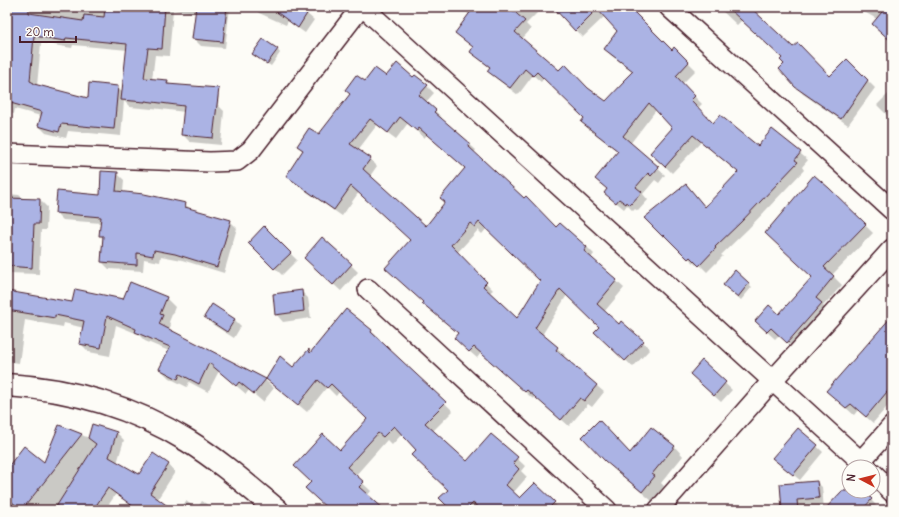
<svg xmlns="http://www.w3.org/2000/svg" width="899" height="517" viewBox="0 0 899 517" font-family="Delius,sans-serif">
  <rect width="100%" height="100%" fill="#fdfcf7"/>
  <filter id="ink" filterUnits="userSpaceOnUse"><feTurbulence type="fractalNoise" baseFrequency=".025" numOctaves="2"/><feDisplacementMap in="SourceGraphic" scale="8" xChannelSelector="R" yChannelSelector="G"/><feConvolveMatrix kernelMatrix="1 2 1 2 8 2 1 2 1" color-interpolation-filters="sRGB"/></filter>
  <g filter="url(#ink)">
    <!-- shadow -->
    <path fill="#0003" fill-rule="evenodd" d="M7,7H230L225,48L201,46L193,38L196,13L173,10L169,56L155,55L152,80L167,81L171,85L212,89L219,96L218,105L224,111L221,145L190,142L182,134L185,112L152,108V109L130,107L124,101L121,136L68,131L66,138L46,133L39,126L41,116L15,109L14,114L7,112ZM41,43L72,48L73,45L128,50L123,93L117,87L88,99L37,86Z
      M253,7H299L314,20L305,33L288,21L286,25L259,13Z
      M460,7H543L526,24L531,29L522,39L559,72L588,88L606,102L634,72L612,56L605,49L619,31L605,16L583,37L554,7H628L672,51L674,48L696,70L682,84L702,104L698,108L713,124L758,148L772,130L808,160L802,167L804,170L748,229L721,255L723,256L707,272L698,263L696,265L645,218L705,208L738,172L701,142L672,173L659,160L674,128L656,110L630,144L665,175L659,183L655,180L643,194L648,200L638,211L635,209L633,211L627,205L624,209L605,193L608,189L619,152L589,129L582,122L585,118L544,78L541,82L533,75L518,95L496,78L489,71L490,68L471,52L474,48L456,33L470,15Z
      M720,7H754L751,10L793,49L830,78L847,60L875,88L848,125L803,94L796,86L783,58L742,20L737,25L719,8Z
      M855,7H892V41L877,19Z
      M277,49L280,53L271,66L257,57Z
      M387,77L414,78L427,86L434,93L426,102L442,118L441,119L476,150L474,153L556,229L587,247L594,254L591,258L624,288L604,312L619,325L643,342L650,349L633,367L603,339L600,327L567,295L542,335L565,355L563,357L604,392L592,407L588,404L569,426L535,396L533,399L481,353L477,358L462,345L459,333L424,303L411,240L359,192L342,216L294,183L287,176L303,151L298,146L319,136L365,83ZM408,123L424,138L427,135L466,169L446,202L426,227L370,176L377,166L370,159L358,150L377,125L396,139ZM487,228L541,281L517,320L489,293L493,290L457,253L478,230L482,234Z
      M891,91L892,92V120L877,105Z
      M117,173L124,180L123,193L185,204L191,210L230,221L237,228L224,273L182,260L161,256L160,262L144,259L143,271L109,269L102,262L104,239L100,235L101,223L63,220L56,213L101,196Z
      M828,189L873,233L832,275L842,285L823,306L830,312L796,350L779,335L775,339L764,329L780,315L813,277Z
      M7,194L19,195L24,199L40,200L47,207L46,230H41L39,274L7,273Z
      M264,228L297,260L282,275L249,243Z
      M312,265H351L358,272L341,291Z
      M735,272L752,287L741,300L727,288Z
      M301,291L308,298L311,318L283,322L276,314Z
      M7,292L73,303L166,298L175,307L169,322L171,325L169,330L265,380L274,388L263,402L249,390L246,394L219,371L208,392L189,382L187,387L169,378L160,369L169,351L145,341L138,334L116,325L110,356L89,352L80,343L84,328L64,323L63,327L25,320L19,363L7,361Z
      M346,310L371,331L380,339L379,340L453,411L433,431L467,462L492,435L525,466L521,471L527,477L513,493L520,500L535,485L561,510H453L449,490L417,450L402,434L392,445L387,440L355,476L371,491L367,496L383,510H329L340,451L368,419L339,392L336,396L327,387L307,412L268,379L293,369L309,351L311,353Z
      M892,316V401L873,423L858,410L854,415L835,398Z
      M205,317L234,319L241,326L234,338L212,324Z
      M702,362L732,390L721,402L698,381Z
      M93,425L117,433L124,440L117,463L139,475L168,464L175,472L157,500L171,510H137L116,494L105,510H7V469L44,464L60,426L89,438Z
      M798,429L823,452L800,480L780,464Z
      M583,437L630,454L674,446L683,456L661,483L664,486L652,501L616,471Z
      M817,482L822,487L824,510H783Z
      M849,484V491H862L876,505L871,510H826Z
      M186,501L197,509L202,501L215,510H180Z"/>
    <!-- building -->
    <path fill="#abb3e4" stroke="#4a1f2b" fill-rule="evenodd" d="M7,7H29V13L83,21L84,15L104,17L105,7H165L162,49L148,48L144,78L168,80L167,84L219,88L213,138L181,135L184,106L145,101V102L121,100L127,44L66,38L65,41L34,36L30,81L34,83V84L88,98L89,83L118,86L114,129L61,124L59,132L38,126L42,112L7,102Z
      M196,7H227L223,42L192,39Z
      M270,7H301L308,12L298,28Z
      M474,7H509L525,21L515,32L559,70L565,64L588,88L606,101L624,82L623,81L633,71L604,49L617,31L597,9L575,31L553,7H629L672,50L674,47L689,62L676,76L695,96L691,100L713,123L720,115L758,146L772,129L801,152L795,160L798,162L741,222L715,247L716,248L699,266L690,257L688,259L664,235L662,236L644,218L686,184L705,207L738,172L693,135L665,167L650,153L672,128L649,103L623,136L659,167L651,176L648,173L636,187L642,192L630,205L627,202L626,204L619,199L616,203L604,193L607,189L595,179L618,151L581,122L584,118L537,72L533,76L525,69L510,88L487,71L490,67L470,52L473,47L455,33Z
      M727,7H750L793,47L798,43L830,76L847,59L868,80L841,119L795,87L779,69L784,64L780,60L782,58Z
      M886,7H892V42L872,24Z
      M263,39L278,49L267,64L252,54Z
      M397,63L413,77L415,75L428,85L419,95L436,110L434,112L470,143L468,146L524,198L526,196L556,227L560,223L587,247L584,251L617,280L597,304L619,324L621,321L644,341L625,361L594,332L599,327L560,289L535,328L558,347L556,350L597,385L584,401L580,398L561,420L527,390L525,392L474,347L469,352L454,338L458,333L422,303L423,302L385,268L410,240L351,186L334,210L286,176L303,150L297,146L309,128L319,134L350,94L345,90L356,75L365,81L375,68L386,76ZM400,117L417,131L419,128L465,168L440,198L445,202L426,226L363,169L371,158L350,144L370,119L388,133ZM479,222L540,281L517,318L483,286L487,282L451,245L470,223L475,227Z
      M101,171L118,172L116,191L144,194L186,203L185,207L231,220L217,267L175,254L154,250L153,256L137,253V265L101,262L103,236H99L101,217L55,213L57,191L100,195Z
      M814,175L829,188L866,224L824,267L834,276L816,298L822,303L787,343L771,328L767,332L755,321L769,305L779,314L812,277L765,233Z
      M7,198L40,199L39,224H34L32,268L7,266Z
      M264,226L291,253L274,269L248,243Z
      M322,237L352,264L333,285L304,258Z
      M735,270L749,283L738,297L723,285Z
      M130,282L167,297L160,314L163,315L159,324L266,379L254,394L239,382L236,386L209,363L199,384L180,374L178,379L159,369L170,347L135,332L136,329L107,316L101,348L79,344L84,321L55,315V318L7,310V291L72,302L75,289L123,299Z
      M302,290L304,311L275,315L273,294Z
      M212,304L235,319L227,332L204,317Z
      M346,309L372,330L371,332L446,402L425,423L467,461L491,434L518,457L513,463L519,469L506,485L520,498L535,483L555,502L547,510H481L473,503L466,510H451L439,498L448,490L411,455L416,450L394,426L383,437L378,433L347,467L364,482L359,487L385,510H329L305,488L311,482L294,466L323,434L340,450L367,419L331,384L327,388L318,380L298,405L266,379L280,356L293,367L309,349L310,353Z
      M892,316V386L866,417L851,404L846,408L826,391Z
      M702,360L726,382L714,396L690,374Z
      M599,420L630,453L651,427L675,446L652,474L655,476L642,492L605,461L582,437Z
      M92,424L117,432L109,457L139,474L153,453L169,464L150,493L173,510H138L108,488L93,510H54L96,444L88,438Z
      M59,425L82,434L22,510L7,498V468L24,446L44,462Z
      M798,428L818,445L793,475L772,458Z
      M817,481L819,498L797,500L798,510H782L780,484Z
      M842,491H864L872,499L862,510H824Z"/>
    <g fill="none" stroke-linecap="round" stroke-linejoin="round">
      <!-- street casing -->
      <g stroke="#4a1f2b" stroke-width="22">
        <path id="street" d="M363,7L867,467
          M669,7L892,210
          M7,154L210,162L237,161L251,150L361,7
          M368,289L607,510
          M861,461L892,426
          M873,473L892,492
          M658,510L772,381L892,249"/>
      </g>
      <!-- secondary casing -->
      <g stroke="#4a1f2b" stroke-width="25">
        <path id="secondary" d="M7,385C71,389 133,407 188,441C220,461 248,486 277,510"/>
      </g>
      <!-- street -->
      <use href="#street" stroke="#fdfcf7" stroke-width="19"/>
      <!-- secondary -->
      <use href="#secondary" stroke="#fdfcf7" stroke-width="22"/>
    </g>
  </g>
  <!-- margin -->
  <rect width="899" height="517" fill="none" stroke="#fdfcf7" stroke-width="24"/>
  <rect x="12" y="12" width="875" height="493" fill="none" stroke="#4a1f2b" stroke-width="1.5" filter="url(#ink)"/>
  <!-- north arrow -->
  <g transform="translate(861 479) rotate(277)"><circle r="19" fill="#fdfcf7" stroke="#b5a4a5"/>
  <path d="M0-3L7 15L0 10L-7 15Z" fill="#c8321e"/>
  <text y="-6" font-size="11" font-weight="bold" text-anchor="middle" fill="#4a1f2b">N</text>
  </g>
  <!-- scale -->
  <path d="M20 36v6h56v-6" fill="none" stroke="#4a1f2b" stroke-width="2"/>
  <text x="26" y="36" font-size="12" fill="#4a1f2b" stroke="#fdfcf7" stroke-width="3" paint-order="stroke">20 m</text>
</svg>
